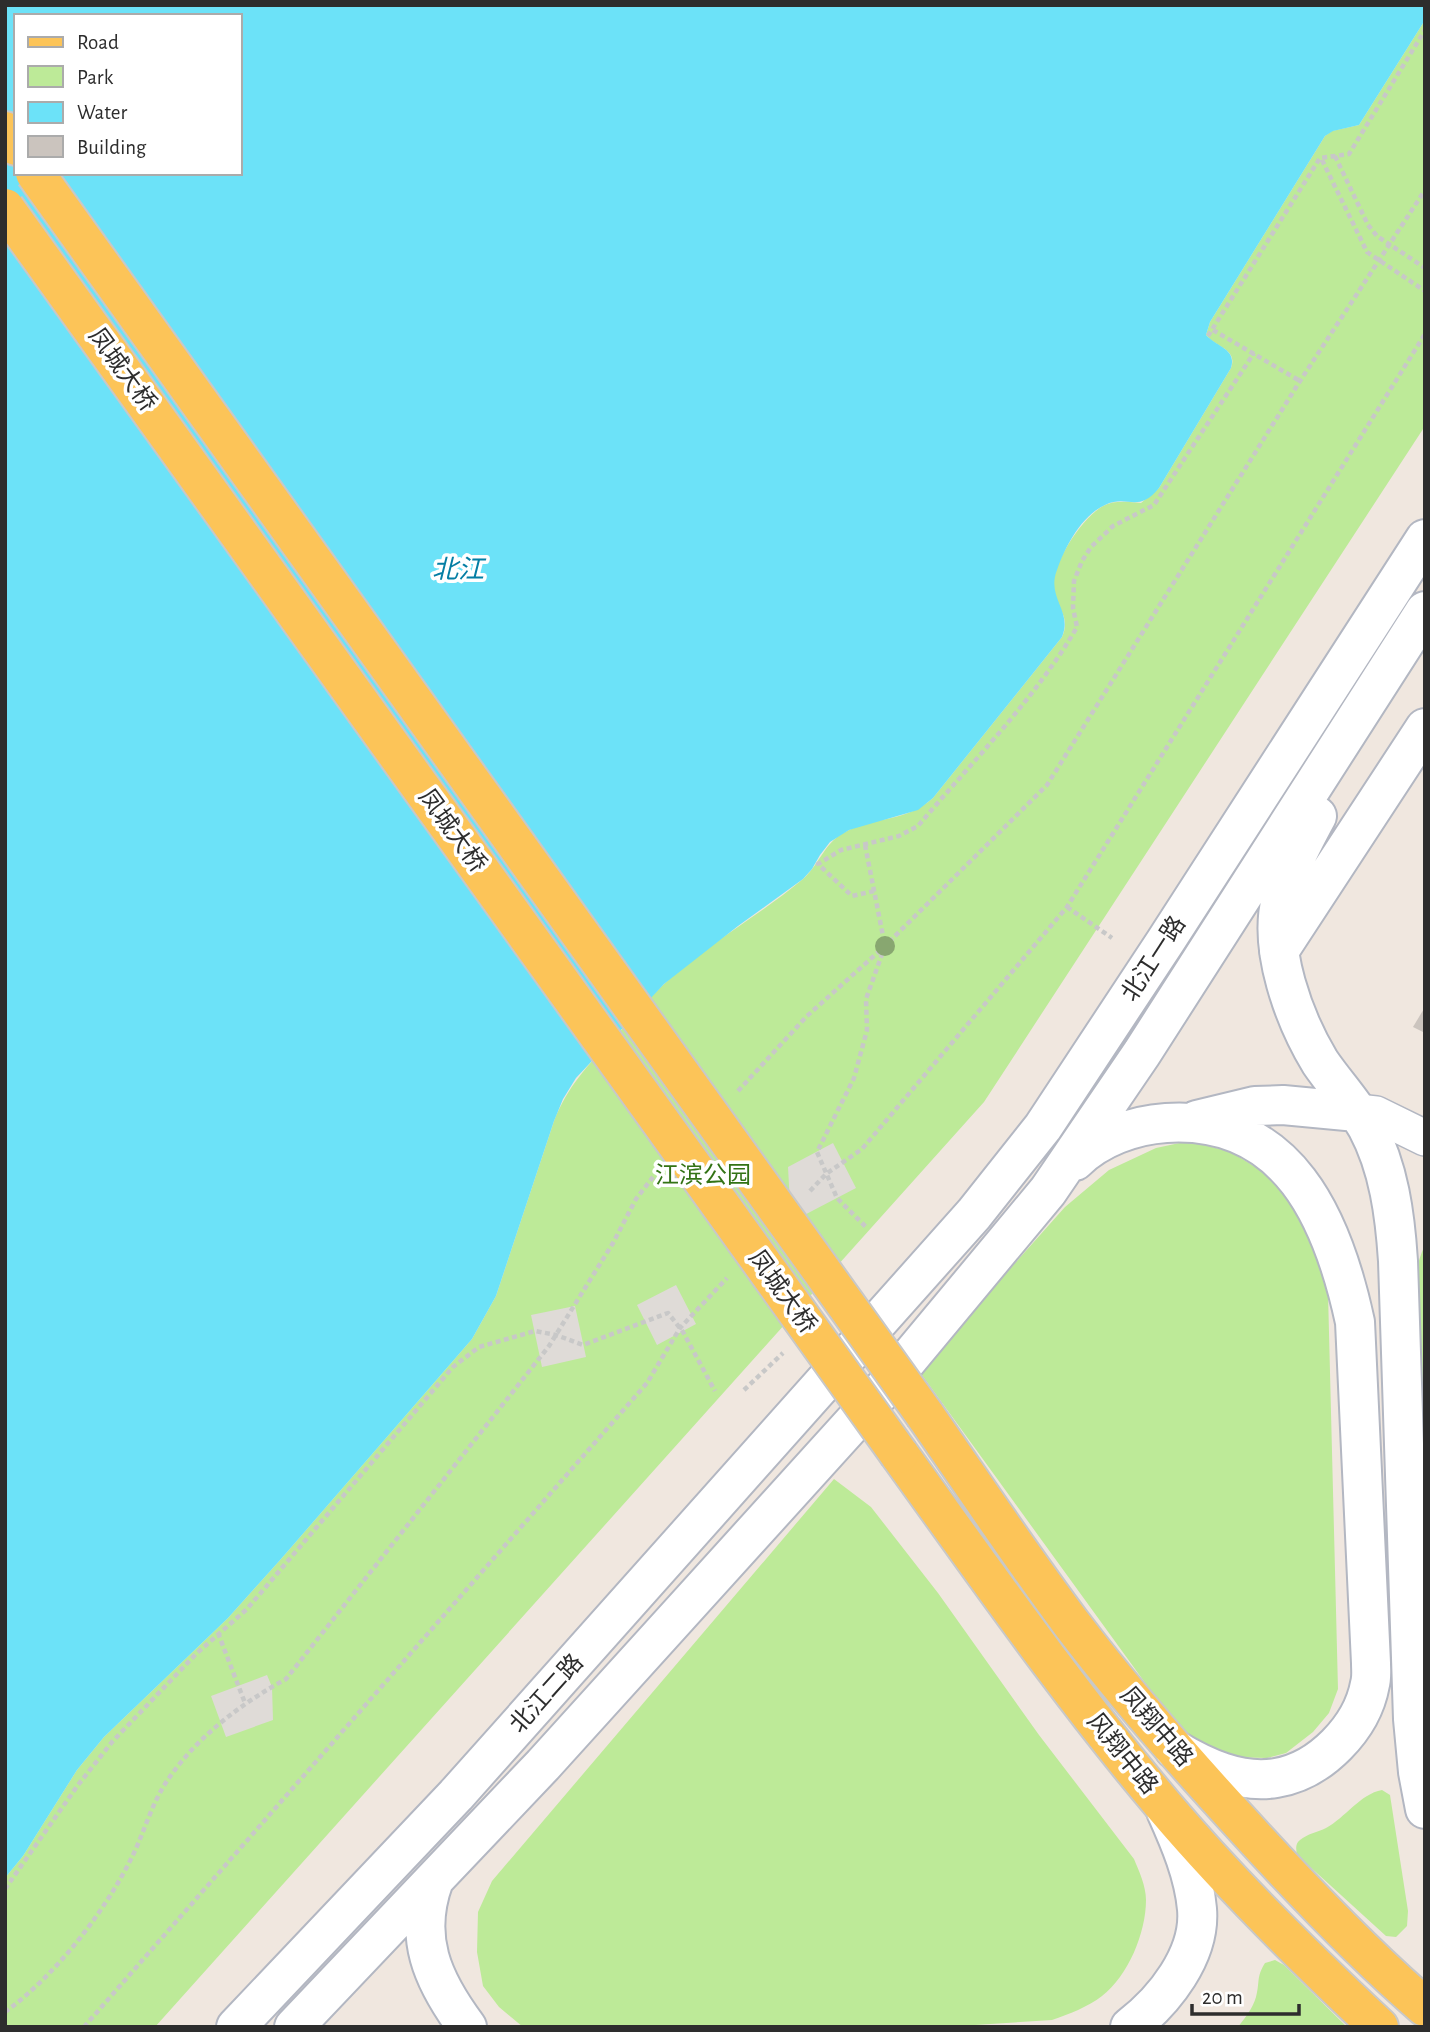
<svg xmlns="http://www.w3.org/2000/svg" width="1430" height="2032" viewBox="0 0 1430 2032" font-family="'Alegreya Sans','Noto Sans SC',sans-serif">
  <rect width="100%" height="100%" fill="#f0e7df"/>
  <!-- green -->
  <path fill="#bdea98" d="M1425,20V426L984,1102L155,2027H5V1878L23,1856L77,1770L104,1737L228,1618L281,1559L472,1339L496,1296L554,1121C568,1086 587,1066 612,1040C629,1022 645,1002 663,985C705,945 759,916 803,879C821,863 824,841 849,830C880,816 905,822 933,798L1062,637C1072,614 1054,608 1053,586C1053,562 1082,518 1103,506C1114,500 1129,502 1141,503L1159,488L1231,368C1238,349 1217,348 1206,335L1210,322L1325,136L1332,131L1359,125Z
    M1189,1141L1231,1152L1275,1179L1306,1228L1328,1293L1338,1689L1329,1713L1313,1732L1286,1753L1267,1758L1228,1757L1203,1751L1180,1731L919,1371L1065,1207L1109,1170L1156,1148Z
    M1425,1245V1404C1419,1353 1402,1293 1425,1245Z
    M834,1479L871,1507L938,1593L1039,1735L1134,1859C1139,1871 1146,1886 1146,1900C1146,1933 1128,1976 1102,1996C1088,2007 1069,2014 1052,2020L944,2027H523L499,2007L483,1986L477,1952L478,1912L492,1881Z
    M1382,1790L1390,1795L1408,1911L1407,1926L1396,1937L1386,1936L1297,1855C1296,1849 1295,1844 1300,1840C1307,1834 1318,1832 1326,1828C1345,1818 1360,1794 1382,1790Z
    M1275,1960L1284,1965L1347,2027H1238C1245,2018 1253,2008 1256,1997C1260,1983 1256,1977 1265,1963Z"/>
  <!-- plaza -->
  <path fill="#dfdbd7" d="M833,1143L856,1188L791,1222L788,1167Z
    M676,1285L696,1324L657,1345L637,1305Z
    M575,1306L586,1357L542,1367L531,1315Z
    M267,1675L272,1687L273,1720L226,1737L211,1696Z"/>
  <!-- water -->
  <path fill="#6ce2f8" fill-rule="evenodd" d="M5,5H1425V20L1359,125L1333,131L1325,136L1210,322L1206,335C1217,347 1237,349 1231,368L1159,488C1138,514 1128,494 1105,505C1081,516 1065,547 1057,570C1046,598 1073,611 1062,637L933,798L918,810L849,830L830,842L820,855L812,869L803,879L738,926L664,984L576,1078L563,1099L554,1121L496,1296L472,1339L281,1559L228,1618L104,1737L77,1770L23,1856L5,1878ZM16,16H240V173H16Z"/>
  <!-- building -->
  <path fill="#cbc4be" d="M1425,1007V1033L1413,1027Z"/>
  <g fill="none" stroke-linecap="round" stroke-linejoin="round">
    <!-- street casing -->
    <g stroke="#b3b7c2" stroke-width="38">
      <path id="street" d="M1357,1112L1376,1114L1425,1138"/>
    </g>
    <!-- secondary casing -->
    <g stroke="#b3b7c2" stroke-width="42">
      <path id="secondary" d="M1317,816C1303,842 1288,870 1281,899C1268,949 1294,1019 1320,1062C1335,1084 1354,1104 1367,1127C1389,1168 1395,1215 1398,1261L1413,1719L1418,1772L1425,1809
        M1279,951L1425,728
        M1197,1120L1255,1106L1283,1105L1357,1112
        M1075,1161C1098,1138 1134,1125 1166,1123C1289,1115 1333,1220 1355,1322L1371,1663C1371,1670 1372,1677 1370,1684C1362,1728 1320,1771 1276,1778C1240,1784 1204,1767 1174,1749
        M434,1880C413,1937 432,1980 467,2027
        M236,2027L456,1795L974,1214L1043,1127L1165,942L1425,539
        M294,2027L543,1765L880,1393L1048,1191L1142,1053L1425,611
        M1130,2027C1164,2001 1201,1955 1197,1909C1194,1875 1180,1842 1166,1811"/>
    </g>
    <!-- primary casing -->
    <g stroke="#c8c8c8" stroke-width="42">
      <path id="primary" d="M5,131L16,146
        M925,1415C973,1484 1020,1555 1071,1623C1124,1693 1182,1759 1242,1824C1300,1888 1359,1950 1425,2007
        M899,1454C985,1573 1069,1694 1164,1806C1230,1884 1304,1957 1379,2027"/>
    </g>
    <!-- path -->
    <path stroke="#c8c8c8" stroke-width="4.5" stroke-dasharray="5 3.5" stroke-linecap="butt" d="M1335,156L1368,225L1377,236L1425,268
      M1322,160L1367,252L1425,291
      M1213,330L1300,381
      M1208,336L1320,158L1349,154L1425,30
      M865,845L885,946L866,999L867,1030L854,1078L817,1152L837,1198L866,1227
      M874,891L852,896L818,864L841,850L899,836L918,826C971,763 1036,698 1077,627L1073,608L1074,581L1082,561L1091,547L1113,526L1154,505L1254,353
      M1067,907L1112,938
      M738,1091L807,1016L885,946L1047,785L1300,381L1425,190
      M810,1191L826,1174L862,1149L1067,907L1425,334
      M744,1390L783,1353
      M218,1633L245,1703
      M5,1889L78,1785L112,1742L196,1654L247,1609L453,1367L479,1347L535,1331L556,1335L583,1345L668,1313L683,1332L715,1391
      M5,2012C56,1975 105,1912 133,1855C145,1830 152,1802 169,1778C198,1736 242,1703 286,1679L549,1346L613,1243L636,1199L653,1177
      M84,2027L647,1383L680,1328L727,1278"/>
    <!-- street -->
    <use href="#street" stroke="#fff" stroke-width="35"/>
    <!-- secondary -->
    <use href="#secondary" stroke="#fff" stroke-width="38"/>
    <!-- primary -->
    <use href="#primary" stroke="#fcc458" stroke-width="38"/>
    <!-- primary-bridge casing -->
    <g stroke="#c8c8c8" stroke-width="42" stroke-linecap="butt">
      <path id="primary-bridge" d="M35,173L925,1415
        M5,208L899,1454"/>
    </g>
    <!-- primary-bridge -->
    <use href="#primary-bridge" stroke="#fcc458" stroke-width="38"/>
  </g>
  <!-- trees -->
  <circle fill="#88a770" cx="885" cy="946" r="10"/>
  <g text-anchor="middle" dominant-baseline="central" stroke-width="7" stroke-linejoin="round" paint-order="stroke">
    <!-- street labels -->
    <g font-size="24" fill="#2d2d2d" stroke="#fff">
      <text transform="translate(122 370) rotate(54)">凤城大桥</text>
      <text transform="translate(452 831) rotate(54)">凤城大桥</text>
      <text transform="translate(1154 959) rotate(-57)">北江一路</text>
      <text transform="translate(782 1292) rotate(54)">凤城大桥</text>
      <text transform="translate(547 1694) rotate(-48)">北江二路</text>
      <text transform="translate(1156 1727) rotate(49)">凤翔中路</text>
      <text transform="translate(1122 1754) rotate(51)">风翔中路</text>
    </g>
    <!-- park labels -->
    <g font-size="24" fill="#337315" stroke="#fff">
      <text x="703" y="1176">江滨公园</text>
    </g>
    <!-- water labels -->
    <g font-size="26" font-style="italic" fill="#047ea4" stroke="#fff">
      <text x="458" y="570">北江</text>
    </g>
  </g>
  <!-- border -->
  <rect width="1430" height="2032" fill="none" stroke="#2d2d2d" stroke-width="14"/>
  <!-- legend -->
  <rect x="14" y="14" width="228" height="161" fill="#ffffff" stroke="#ababab" stroke-width="2"/>
  <rect x="28" y="37" width="35" height="10" fill="#fcc458" stroke="#ababab" stroke-width="2"/>
  <text x="77" y="49" font-size="21" fill="#2d2d2d">Road</text>
  <rect x="28" y="66" width="35" height="21" fill="#bdea98" stroke="#ababab" stroke-width="2"/>
  <text x="77" y="84" font-size="21" fill="#2d2d2d">Park</text>
  <rect x="28" y="102" width="35" height="21" fill="#6ce2f8" stroke="#ababab" stroke-width="2"/>
  <text x="77" y="119" font-size="21" fill="#2d2d2d">Water</text>
  <rect x="28" y="136" width="35" height="21" fill="#cbc4be" stroke="#ababab" stroke-width="2"/>
  <text x="77" y="154" font-size="21" fill="#2d2d2d">Building</text>
  <!-- scale -->
  <path d="M1192 2004v10h107v-10" fill="none" stroke="#2d2d2d" stroke-width="3.5"/>
  <text x="1202" y="2004" font-size="21" fill="#2d2d2d" stroke="#ffffff" stroke-width="5" paint-order="stroke">20 m</text>
</svg>
